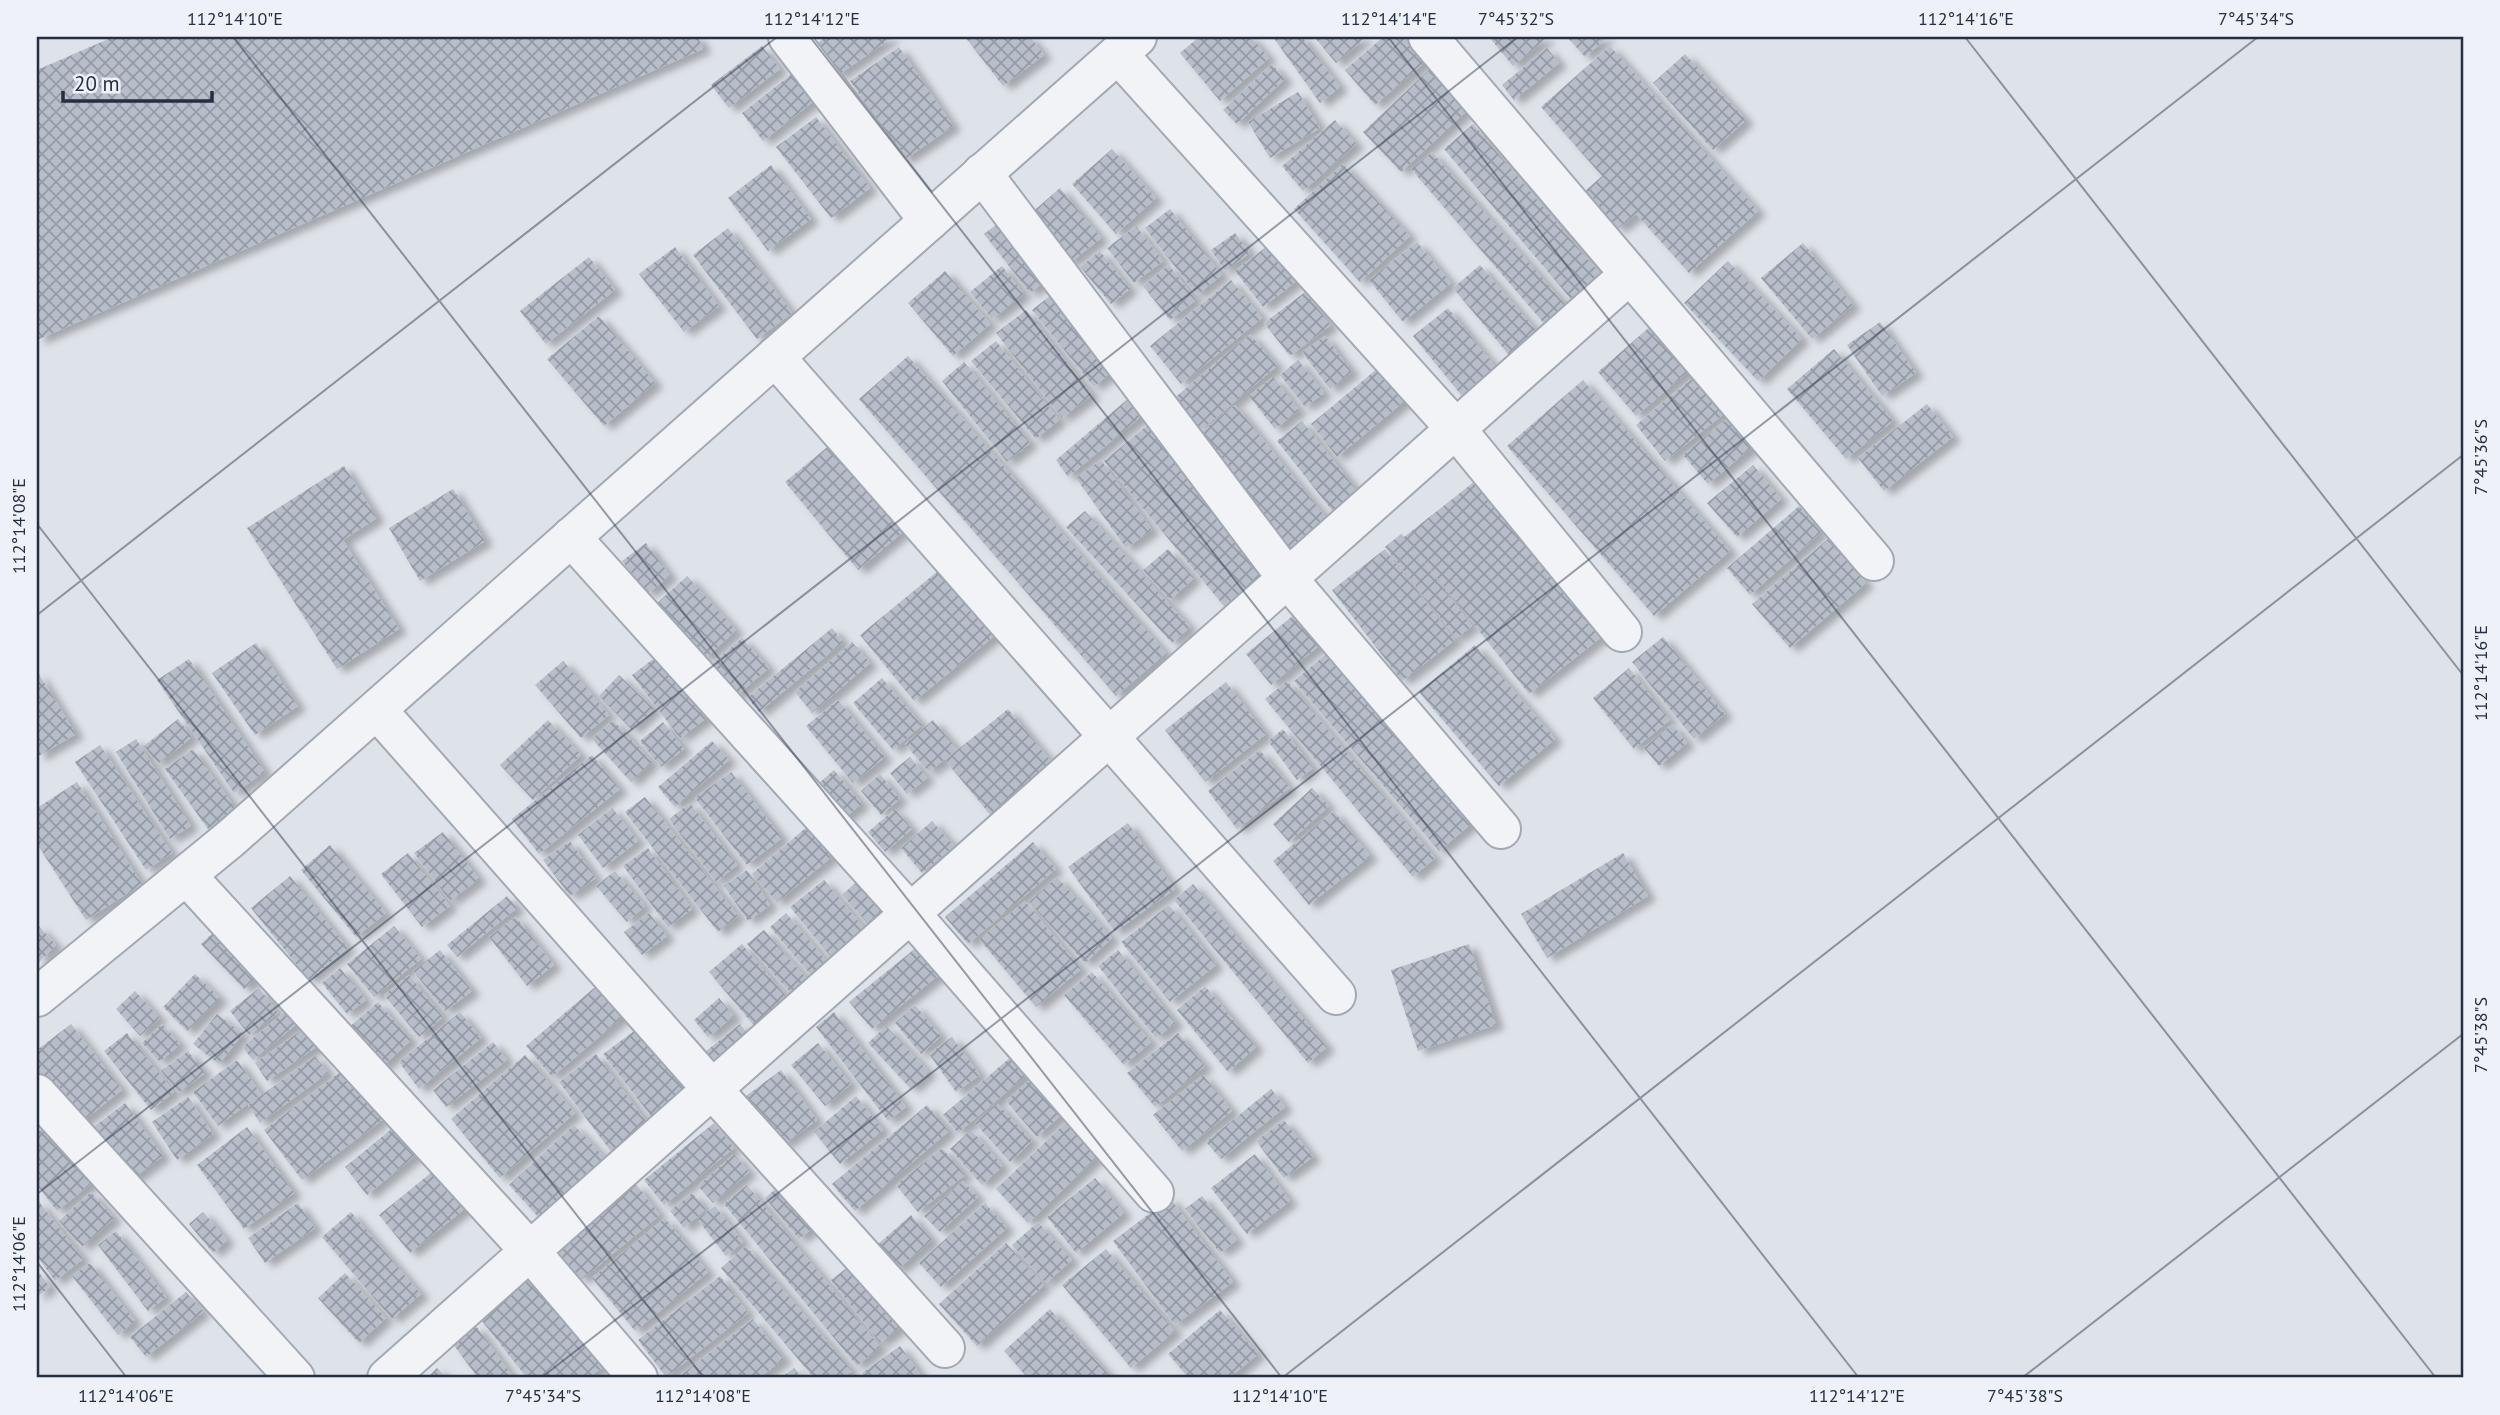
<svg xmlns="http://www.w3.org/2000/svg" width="2500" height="1415" viewBox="0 0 2500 1415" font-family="'PT Sans',sans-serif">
  <defs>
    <pattern id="building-cross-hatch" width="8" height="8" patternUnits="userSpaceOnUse" patternTransform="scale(1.75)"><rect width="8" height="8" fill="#b7beca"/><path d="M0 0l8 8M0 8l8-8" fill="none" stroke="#959ba6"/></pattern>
    <filter id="shadow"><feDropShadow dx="8" dy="4.5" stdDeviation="3.5" flood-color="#0004"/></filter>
  </defs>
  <rect width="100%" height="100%" fill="#dee2e9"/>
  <!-- building -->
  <path fill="url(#building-cross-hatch)" filter="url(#shadow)" d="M113,37H698L703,49L37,340V70Z
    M826,37H893L837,76L814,45Z
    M965,37H1030L1044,55L1003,86Z
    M1199,37H1251L1269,58L1220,101L1180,53Z
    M1273,37H1302L1340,87L1320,103Z
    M1316,37H1366L1336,63L1315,38Z
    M1383,37H1411L1430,58L1375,105L1345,70Z
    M1489,37H1548L1513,66Z
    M1567,37H1608L1585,57Z
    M762,46L780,69L729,108L711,85Z
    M1610,46L1758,211L1689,273L1636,214L1618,229L1584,192L1602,176L1541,107Z
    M899,47L953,126L904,160L850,81Z
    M1547,48L1559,63L1514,100L1502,85Z
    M1685,54L1746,120L1713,150L1653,83Z
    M1436,63L1474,104L1401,172L1363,132Z
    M1272,64L1285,79L1237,124L1223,110Z
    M793,73L814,101L763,141L742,113Z
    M1298,92L1320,128L1270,158L1248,122Z
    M816,117L870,188L831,218L776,147Z
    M1335,120L1356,144L1303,191L1282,166Z
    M1473,124L1606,281L1576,305L1444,149Z
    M1112,149L1156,198L1116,234L1072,184Z
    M1432,152L1570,310L1548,328L1411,169Z
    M1343,164L1410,236L1360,282L1294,209Z
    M771,165L811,219L768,251L728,198Z
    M1060,188L1101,238L1069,264L1029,215Z
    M1170,209L1222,275L1197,295L1145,228Z
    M1008,216L1054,274L1030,293L984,234Z
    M1136,226L1163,261L1134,283L1107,248Z
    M728,228L792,313L757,339L693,255Z
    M1235,233L1250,253L1225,271L1211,250Z
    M1417,242L1451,283L1403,322L1369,280Z
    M1803,243L1853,305L1812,339L1761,278Z
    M1270,244L1298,280L1263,307L1235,271Z
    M675,247L719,306L684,332L639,274Z
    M1100,251L1130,289L1111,304L1080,267Z
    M589,257L615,290L546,344L520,311Z
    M1728,261L1802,339L1758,381L1684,303Z
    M1169,265L1196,300L1170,320L1143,286Z
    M1480,265L1547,343L1519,367L1453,288Z
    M1002,266L1024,294L992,319L970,292Z
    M945,271L990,324L953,356L908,303Z
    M1231,280L1262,318L1181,384L1150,346Z
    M1055,292L1116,368L1094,387L1032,310Z
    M1305,292L1331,325L1290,356L1264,323Z
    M1448,308L1506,380L1471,407L1413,336Z
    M1026,310L1092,395L1062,418L996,333Z
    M599,316L655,383L604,426L547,359Z
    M1661,317L1699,362L1636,416L1598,372Z
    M1880,322L1916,373L1882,396L1847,345Z
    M1250,334L1277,366L1199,432L1172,400Z
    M1325,336L1352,372L1330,389L1302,352Z
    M996,341L1059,420L1036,439L971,361Z
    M1834,349L1893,421L1846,459L1787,389Z
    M908,356L1166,653L1116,696L859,399Z
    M1298,360L1324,393L1305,407L1280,375Z
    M964,362L1030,443L1007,462L942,381Z
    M1384,363L1412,395L1337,457L1311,424Z
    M1700,372L1730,409L1665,461L1636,425Z
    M1273,377L1299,410L1275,429L1249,396Z
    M1583,380L1730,551L1654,616L1507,446Z
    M1129,398L1144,414L1068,477L1056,460Z
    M1927,404L1953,437L1884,491L1858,458Z
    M1235,405L1337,531L1294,565L1193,438Z
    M1739,409L1764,437L1708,484L1683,455Z
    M1302,421L1359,493L1334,513L1277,441Z
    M1149,424L1272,574L1228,611L1104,461Z
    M831,444L904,531L858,570L785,482Z
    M1101,460L1152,530L1126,548L1076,478Z
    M1753,465L1781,499L1737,537L1707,503Z
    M344,466L377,518L343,540L399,629L337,669L247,528Z
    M1479,478L1604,635L1529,694L1408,541L1472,626L1456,638L1385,547L1401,534L1404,537Z
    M453,489L485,541L420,581L389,528Z
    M1799,506L1821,532L1750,595L1727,568Z
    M1085,511L1190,627L1172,643L1066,527Z
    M1828,539L1866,583L1790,648L1752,604Z
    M646,543L670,576L647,594L622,561Z
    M1168,549L1194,578L1170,600L1143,570Z
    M1385,549L1455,640L1402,681L1332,590Z
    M949,562L1003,629L914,701L860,635Z
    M687,576L736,630L705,659L655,605Z
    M1301,609L1326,640L1271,685L1246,654Z
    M832,628L843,642L759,712L747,698Z
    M1663,637L1725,714L1694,739L1632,662Z
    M742,638L769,668L736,696L710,666Z
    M852,642L870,663L812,713L795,692Z
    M256,643L298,706L255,735L212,673Z
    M1475,645L1555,739L1499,786L1419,692Z
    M1333,648L1477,819L1439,851L1294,681Z
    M665,650L713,713L680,738L632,675Z
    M189,659L265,772L234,793L157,680Z
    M563,661L609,715L581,738L535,685Z
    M1629,668L1670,720L1634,749L1593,698Z
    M37,671L76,734L37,757Z
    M619,675L654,709L632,730L599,696Z
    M882,678L922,725L893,750L853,703Z
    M1287,681L1435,858L1413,877L1265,699Z
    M1226,682L1266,734L1205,782L1165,730Z
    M838,700L885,757L853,783L806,726Z
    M1008,709L1060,772L997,823L945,760Z
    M178,719L192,737L158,764L144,746Z
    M548,720L581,755L533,800L500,765Z
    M613,720L652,762L631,782L592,739Z
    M933,720L957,749L929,772L905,744Z
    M663,722L684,749L661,767L640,741Z
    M1672,724L1687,743L1659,766L1644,748Z
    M1283,729L1313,768L1297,780L1268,741Z
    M136,739L191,826L170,839L116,752Z
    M712,741L729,760L675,807L658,787Z
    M100,745L172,853L146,870L75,762Z
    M193,749L236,809L208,829L165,769Z
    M1260,750L1290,788L1237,829L1208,791Z
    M592,755L620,789L539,854L512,819Z
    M910,757L927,778L907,794L890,773Z
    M834,770L862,804L838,823L810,791Z
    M731,772L782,838L747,865L695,798Z
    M880,774L900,799L881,815L861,791Z
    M77,782L142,884L86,920L37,844V808Z
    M1312,788L1329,806L1289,842L1273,824Z
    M645,797L738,916L718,932L625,812Z
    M690,803L737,865L716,882L669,819Z
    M612,808L638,841L603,868L578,835Z
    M895,809L912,829L885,852L868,832Z
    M1334,811L1370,856L1309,905L1273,861Z
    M932,821L954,846L922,873L901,848Z
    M1128,823L1175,889L1115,932L1068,867Z
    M809,825L834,855L777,902L752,874Z
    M443,832L479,879L450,901L414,853Z
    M570,841L596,878L570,896L543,860Z
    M1033,842L1056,869L968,944L945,917Z
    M330,845L386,913L356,937L301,870Z
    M648,848L692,909L668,927L623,866Z
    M408,853L450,906L422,927L381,874Z
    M1623,853L1648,896L1547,958L1521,914Z
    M747,870L770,905L748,921L724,886Z
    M615,871L645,906L627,922L596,886Z
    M865,874L895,906L871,927L842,895Z
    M290,876L348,948L309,980L251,908Z
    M1057,877L1112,938L1085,963L1029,902Z
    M824,880L873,939L839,967L790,907Z
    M1193,884L1327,1047L1308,1063L1174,900Z
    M507,896L517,908L457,957L447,945Z
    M1025,901L1081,969L1036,1007L979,939Z
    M1169,905L1216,965L1170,1002L1121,942Z
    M649,913L667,936L642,955L624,932Z
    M786,913L836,972L820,986L770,927Z
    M516,917L554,965L527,986L489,937Z
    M37,924L56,945L37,964Z
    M394,926L421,959L374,997L347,964Z
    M216,930L258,975L244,989L201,944Z
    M764,930L814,987L798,1001L747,944Z
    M742,944L795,1007L762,1035L709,972Z
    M1469,944L1496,1025L1418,1051L1391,970Z
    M917,947L940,974L872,1029L849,1002Z
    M440,950L472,991L445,1011L413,971Z
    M1118,950L1176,1023L1156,1038L1098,966Z
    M340,968L366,1000L347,1014L322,983Z
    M1092,972L1151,1042L1124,1065L1064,995Z
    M195,974L220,998L187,1031L163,1007Z
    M409,975L443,1017L419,1037L384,995Z
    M601,982L627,1013L552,1077L526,1046Z
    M1205,986L1256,1047L1228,1072L1177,1010Z
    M259,988L278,1013L249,1035L230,1011Z
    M135,991L160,1018L140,1036L116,1009Z
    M719,998L734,1016L708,1037L694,1020Z
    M378,1002L411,1040L381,1068L347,1029Z
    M293,1005L304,1018L253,1060L242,1047Z
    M915,1005L941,1036L921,1054L895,1023Z
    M460,1012L481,1038L419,1089L399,1062Z
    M834,1012L906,1107L888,1121L816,1027Z
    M217,1014L243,1034L219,1064L193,1044Z
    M645,1023L695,1089L654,1120L603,1054Z
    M71,1024L122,1090L74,1128L37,1080V1050Z
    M162,1024L180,1044L160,1062L142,1043Z
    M740,1024L757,1046L722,1074L705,1052Z
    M886,1026L929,1072L911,1089L868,1043Z
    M306,1027L319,1045L267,1081L255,1063Z
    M127,1033L174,1092L151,1110L104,1051Z
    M1178,1033L1205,1066L1155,1107L1127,1073Z
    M952,1037L980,1075L956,1092L929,1054Z
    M493,1042L507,1060L446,1107L433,1090Z
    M818,1043L851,1084L825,1106L791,1065Z
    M188,1051L205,1073L178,1093L161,1071Z
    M596,1054L652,1129L615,1157L559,1082Z
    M525,1055L575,1113L500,1178L451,1119Z
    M315,1056L328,1073L260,1123L248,1105Z
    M1012,1056L1028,1074L958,1133L943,1115Z
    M237,1060L261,1094L218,1126L193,1092Z
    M344,1069L382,1120L302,1180L264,1130Z
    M781,1070L817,1120L783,1145L746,1096Z
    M1040,1071L1071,1106L1037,1137L1006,1101Z
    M1203,1075L1232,1111L1182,1151L1153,1115Z
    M1271,1089L1285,1107L1221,1159L1206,1142Z
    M856,1096L883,1130L840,1164L814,1132Z
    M188,1097L213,1134L177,1160L152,1122Z
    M125,1103L163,1156L131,1180L91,1129Z
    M997,1103L1032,1141L1010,1162L975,1123Z
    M927,1105L949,1131L855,1211L832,1184Z
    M1284,1120L1313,1157L1284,1178L1256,1141Z
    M714,1123L734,1148L664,1205L644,1180Z
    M1065,1123L1098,1156L1028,1223L996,1189Z
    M46,1125L92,1183L57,1211L37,1185V1133Z
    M574,1125L608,1161L543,1222L509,1185Z
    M395,1126L417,1154L367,1195L345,1167Z
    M247,1127L294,1193L244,1229L197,1165Z
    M971,1130L1003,1166L982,1185L950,1149Z
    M942,1148L965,1175L918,1212L896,1185Z
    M734,1154L749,1172L713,1203L698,1186Z
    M1255,1154L1290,1201L1247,1234L1211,1188Z
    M443,1163L473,1202L410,1253L379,1215Z
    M1095,1178L1124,1213L1076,1253L1047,1217Z
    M963,1181L978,1197L940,1232L924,1216Z
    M784,1182L818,1224L799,1239L765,1198Z
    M636,1184L660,1215L581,1280L556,1249Z
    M747,1185L880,1347L857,1366L724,1204Z
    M91,1192L114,1218L82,1247L59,1221Z
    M692,1193L706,1209L684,1228L670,1211Z
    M1202,1196L1237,1240L1220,1253L1185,1209Z
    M1170,1198L1233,1282L1175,1325L1113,1241Z
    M37,1199L83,1259L55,1281L37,1256Z
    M298,1203L315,1228L265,1263L248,1238Z
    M985,1203L1007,1228L941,1287L919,1263Z
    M715,1206L743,1242L726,1256L697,1219Z
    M203,1212L227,1240L213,1253L189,1224Z
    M351,1212L421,1294L392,1319L322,1237Z
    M911,1215L932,1240L897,1270L876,1246Z
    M665,1218L708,1272L635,1331L592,1278Z
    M1038,1222L1072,1260L1046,1283L1012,1245Z
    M116,1231L166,1297L148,1311L98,1245Z
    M1006,1243L1044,1285L977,1346L939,1304Z
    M746,1246L852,1371L843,1378H814L721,1268Z
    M1106,1249L1175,1331L1131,1368L1062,1285Z
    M861,1257L910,1319L880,1343L831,1280Z
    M90,1263L135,1321L118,1335L72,1276Z
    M37,1270L50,1287L37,1297Z
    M345,1273L386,1318L359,1343L318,1298Z
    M531,1274L603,1367L588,1378H527L478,1316Z
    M720,1276L748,1313L666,1377L638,1340Z
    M186,1292L203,1312L146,1357L130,1337Z
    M1050,1309L1112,1378H1028L1004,1351Z
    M1220,1310L1258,1354L1229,1378H1189L1168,1354Z
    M753,1319L784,1359L759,1378H677Z
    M476,1326L514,1378H478L453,1344Z
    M900,1346L923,1378H866L862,1373Z
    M437,1368L447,1378H427Z
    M794,1368L802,1378H780Z"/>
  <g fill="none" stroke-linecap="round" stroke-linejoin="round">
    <!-- minor casing -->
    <g stroke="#a3a9b4" stroke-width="42">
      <path id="minor" d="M788,37L929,221
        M1428,37L1874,561
        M1118,54L1456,429L1622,632
        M982,173L1287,578L1501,829
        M775,357L1336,995
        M571,537L910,913L1154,1193
        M377,710L712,1089L945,1348
        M186,875L530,1251L638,1378
        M37,1094L295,1378
        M387,1378L1630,274"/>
    </g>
    <!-- tertiary casing -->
    <g stroke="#a3a9b4" stroke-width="42">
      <path id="tertiary" d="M37,997L230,839L1137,37"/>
    </g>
    <!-- minor -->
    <use href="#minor" stroke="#f1f3f7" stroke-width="38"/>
    <!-- tertiary -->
    <use href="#tertiary" stroke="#f1f3f7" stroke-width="38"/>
  </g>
  <!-- ticks -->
  <path fill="none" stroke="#252f42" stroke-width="2" stroke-opacity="0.45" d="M233,37L1282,1378M810,37L1859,1378M1388,37L2436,1378M1965,37L2463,675M37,524L704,1378M37,615L777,37M37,1194L1518,37M37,1262L127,1378M541,1378L2258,37M1282,1378L2463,455M2022,1378L2463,1034"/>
  <!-- border -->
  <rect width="2500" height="1415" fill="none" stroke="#eef1f7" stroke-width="77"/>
  <!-- scale -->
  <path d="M63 91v10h149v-10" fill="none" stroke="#252f42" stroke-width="3.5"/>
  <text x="74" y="91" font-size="21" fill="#252f42" stroke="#eef1f7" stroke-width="5" paint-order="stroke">20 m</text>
  <rect x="38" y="38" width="2424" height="1338" fill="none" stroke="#252f42" stroke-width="2.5"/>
  <g font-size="18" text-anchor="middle" fill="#252f42">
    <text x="235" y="25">112°14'10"E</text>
    <text x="812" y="25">112°14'12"E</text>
    <text x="1389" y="25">112°14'14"E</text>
    <text x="1516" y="25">7°45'32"S</text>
    <text x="1966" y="25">112°14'16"E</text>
    <text x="2256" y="25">7°45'34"S</text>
    <text transform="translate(2481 457) rotate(-90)" y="6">7°45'36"S</text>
    <text transform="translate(19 526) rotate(-90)" y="6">112°14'08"E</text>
    <text transform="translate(2481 673) rotate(-90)" y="6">112°14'16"E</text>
    <text transform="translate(2481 1035) rotate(-90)" y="6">7°45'38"S</text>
    <text transform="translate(19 1264) rotate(-90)" y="6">112°14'06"E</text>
    <text x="126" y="1402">112°14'06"E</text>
    <text x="543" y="1402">7°45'34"S</text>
    <text x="703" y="1402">112°14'08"E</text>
    <text x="1280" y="1402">112°14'10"E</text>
    <text x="1857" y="1402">112°14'12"E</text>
    <text x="2025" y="1402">7°45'38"S</text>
  </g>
</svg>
